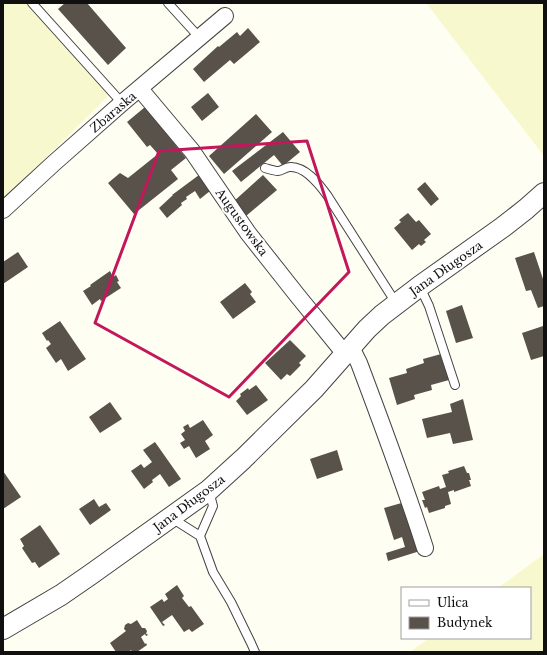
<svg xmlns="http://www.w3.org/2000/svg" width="547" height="655" viewBox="0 0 547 655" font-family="'Libre Baskerville',serif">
  <rect width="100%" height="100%" fill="#fffef2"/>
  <!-- farmland -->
  <path fill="#f8f8cf" d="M3,3H26L109,95L3,200Z
    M426,3H544V156Z
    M544,554V652H410L429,638H530V588H498Z"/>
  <!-- building -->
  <path fill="#59524b" d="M65,3H87L126,48L108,65L58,9Z
    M248,28L260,42L234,64L230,60L204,82L193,69L218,46L219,47L237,32L240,36Z
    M208,93L219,107L202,121L191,107Z
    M145,107L186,158L171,170L178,179L134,214L108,183L120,173L128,178L158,154L150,145L147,147L127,122Z
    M256,114L272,132L224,174L209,156Z
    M283,132L300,152L283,166L274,155L241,182L232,171Z
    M199,175L210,191L200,199L195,191L186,197L187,199L181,203L182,205L167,218L159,208L173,195H172Z
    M263,175L277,190L246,216L233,202Z
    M425,182L439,199L431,206L417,189Z
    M408,213L416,222L419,220L431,234L424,240L426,242L421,246L419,244L412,250L394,228L401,222L399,220Z
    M18,252L28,267L3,284V262Z
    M534,252L544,282V306L538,308L531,290L526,291L515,258Z
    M110,271L113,277L116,275L119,281L117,282L121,288L101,301L100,299L92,305L83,291L91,286L90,285Z
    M245,283L252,292L250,294L256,302L233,319L220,302Z
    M462,305L473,338L456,343L446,311Z
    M60,321L86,359L68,371L61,359L56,363L46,348L51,344L48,340L47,341L42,333Z
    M543,326L544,356L531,360L522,333Z
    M290,340L306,356L299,363L301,365L290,376L287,374L281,380L265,363Z
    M441,354L449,380L431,385L432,390L414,395L415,399L397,405L389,378L407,373L406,369L424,363L423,359Z
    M256,385L268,400L247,415L236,401L241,396L240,394L248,388L249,390Z
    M463,399L473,440L453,444L450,433L427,438L422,419L452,412L450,404Z
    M110,402L122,419L100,433L89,417Z
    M203,420L213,435L205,441L210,449L196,458L189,446L184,449L180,443L185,440L181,434L185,431L183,427L188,424L190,428Z
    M155,442L181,479L169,487L160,474L152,480L153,482L144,489L131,471L141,464L144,468L152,462L143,450Z
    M337,450L343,470L317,479L310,459Z
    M464,466L467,473H469L471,480H469L471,486L454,492V490L448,492L451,504L445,506V508L429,513L427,507L425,508L422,500H425L422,492L439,486L440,489L446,487L442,475L449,473L448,471Z
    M3,471L21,497L3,509Z
    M94,499L99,507L106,503L111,510L90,525L79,509Z
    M405,502L420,551L388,561L386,553L405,547L402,537L394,540L384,508Z
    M40,525L60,554L39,568L35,562L32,563L22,548L24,546L20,539Z
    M177,585L184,596L182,598L189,607L191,606L204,624L192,632L189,629L184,632L172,615L162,622L165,625L163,626L150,607L162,599L164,602L168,599L165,594Z
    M137,620L142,628H145L147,631L146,634H147L148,635L146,636L145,634L141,637L145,644L146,643L147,645L137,652H132L131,650L129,652H116L110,643L126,631L124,629L125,625L128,623L131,624Z"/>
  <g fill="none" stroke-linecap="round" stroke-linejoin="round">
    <!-- service casing -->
    <g stroke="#434343" stroke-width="10">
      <path id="service" d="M32,3L122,103
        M168,3L199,37
        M265,168C269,169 274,171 278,171C282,171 285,167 290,167C305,166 319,184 327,195L396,303
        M420,287L429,306L455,385
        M209,491L213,506L200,536L213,572L231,602L251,643L255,652
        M170,517L200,536"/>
    </g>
    <!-- minor casing -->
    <g stroke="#434343" stroke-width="18">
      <path id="minor" d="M140,89L192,151L248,233L297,295L345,354
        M3,210L54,163L122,103L225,16
        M351,347L359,363C382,424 405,485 425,548"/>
    </g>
    <!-- tertiary casing -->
    <g stroke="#434343" stroke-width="22">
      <path id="tertiary" d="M3,629L61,595L90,575L209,490L243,459L314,389L367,329L382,315L420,286L503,227L526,209L544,193"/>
    </g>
    <!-- service -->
    <use href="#service" stroke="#fff" stroke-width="8"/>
    <!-- minor -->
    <use href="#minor" stroke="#fff" stroke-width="16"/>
    <!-- tertiary -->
    <use href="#tertiary" stroke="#fff" stroke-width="20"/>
  </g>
  <!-- marked area -->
  <path fill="none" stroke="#c2185b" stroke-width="3" stroke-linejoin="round" d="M307,141L349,272L229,397L95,323L159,151Z"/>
  <g text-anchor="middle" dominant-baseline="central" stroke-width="4" stroke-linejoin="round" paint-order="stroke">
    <!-- street labels -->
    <g font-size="12" fill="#101010" stroke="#fff">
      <text transform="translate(113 112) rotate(-40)">Zbaraska</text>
      <text transform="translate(242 222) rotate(54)">Augustowska</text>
      <text transform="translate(446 268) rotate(-35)">Jana Długosza</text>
      <text transform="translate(189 503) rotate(-37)">Jana Długosza</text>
    </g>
  </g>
  <!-- border -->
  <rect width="547" height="655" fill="none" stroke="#101010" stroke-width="8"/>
  <!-- legend -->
  <rect x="401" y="587" width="130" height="52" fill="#ffffff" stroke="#9f9f9f"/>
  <rect x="409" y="600" width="20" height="6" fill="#ffffff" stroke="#9f9f9f"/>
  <text x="437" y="607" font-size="12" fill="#101010">Ulica</text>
  <rect x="409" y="617" width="20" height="12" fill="#59524b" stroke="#9f9f9f"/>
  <text x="437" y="627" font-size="12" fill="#101010">Budynek</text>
</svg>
